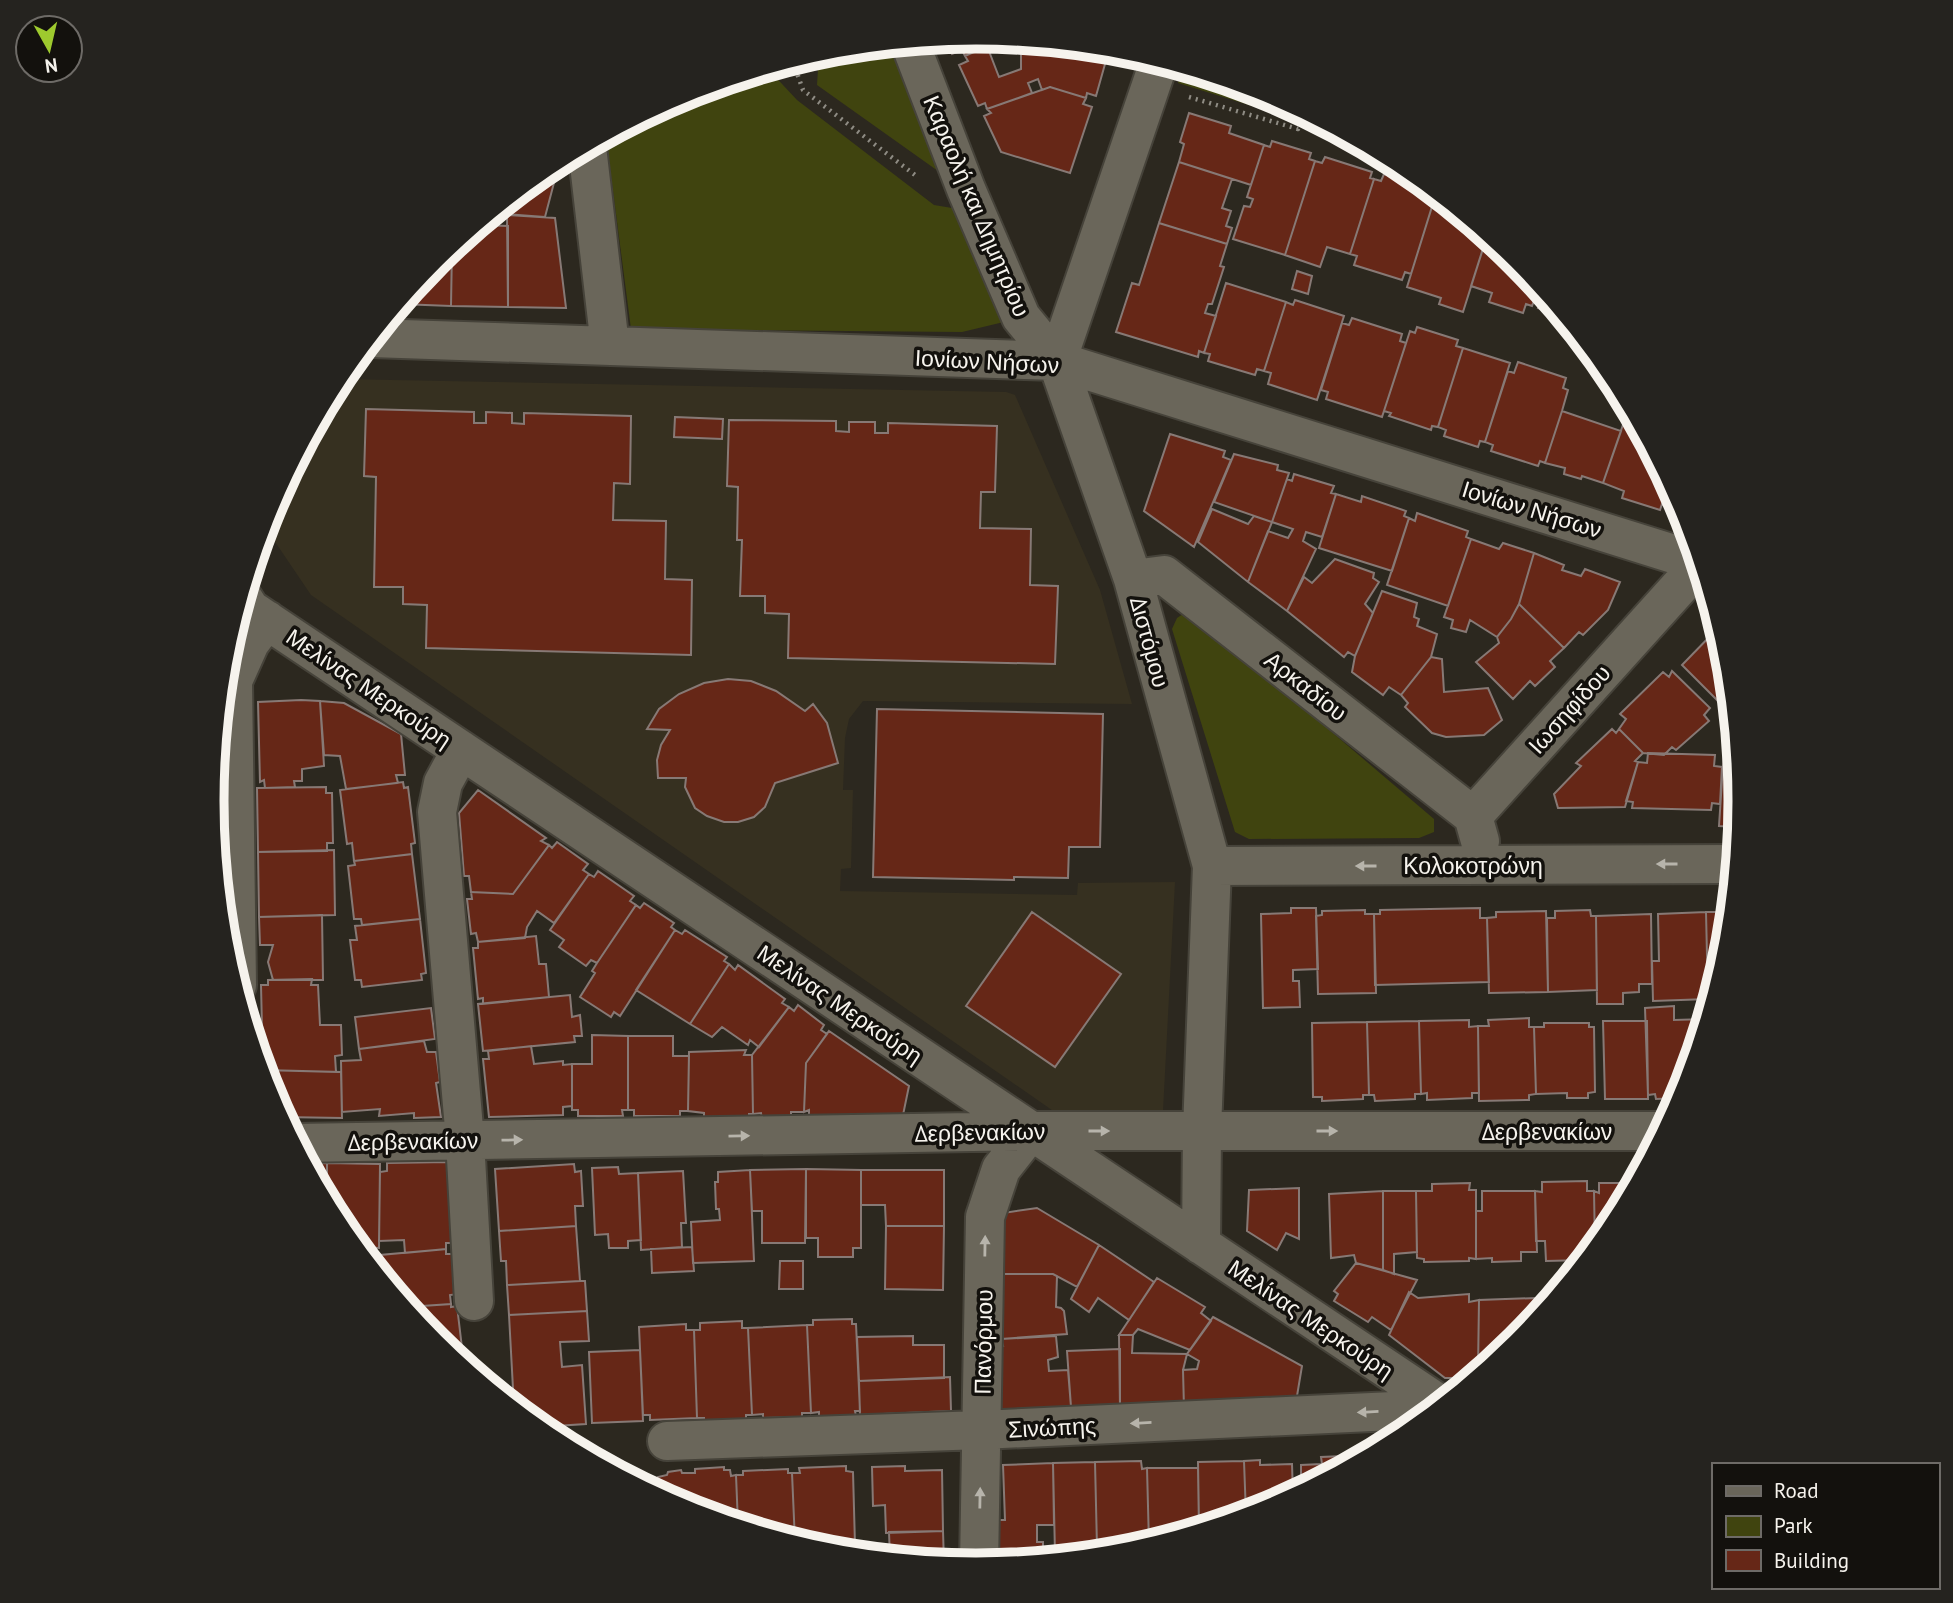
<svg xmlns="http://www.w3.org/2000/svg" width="1953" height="1603" viewBox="0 0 1953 1603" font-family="'PT Sans',sans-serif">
  <rect width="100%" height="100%" fill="#2c281f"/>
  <!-- built -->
  <path fill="#363020" d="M340,379L1006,392L1015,395L1100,590L1132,704L863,701L849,719L845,738L843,790H853L851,868L841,869L840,891L1077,895L1078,883L1175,882L1163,1111L1059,1115L311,595L265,527L270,508Z"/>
  <!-- green -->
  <path fill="#40440f" d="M896,45L945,176L817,85L819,54Z
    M768,69L797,100L934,205L958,209L1008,321L962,332L631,329L606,137L684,95Z
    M1183,69L1270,95L1297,110L1294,119L1178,83Z
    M1183,614L1200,620L1434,819V832L1419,838L1249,839L1235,832L1172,629L1177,618Z"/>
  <!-- building -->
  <path fill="#662717" stroke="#877975" stroke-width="2" d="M977,37L1000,39L965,56L962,50L952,54L946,40Z
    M1024,41L1100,49L1098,54L1107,57L1096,96L1087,93L1086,98L1050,87L1042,90L1038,79L1028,83L1032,93L987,109L985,103L978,106L959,65L968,61L965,56L987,46L999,77L1021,69V50Z
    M1050,87L1086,98L1083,104L1092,107L1070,173L1001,152L984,116L991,113L987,109Z
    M1189,113L1231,126L1229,133L1264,145L1251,185L1179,162L1184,144L1180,142Z
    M1272,141L1311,153L1309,159L1315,161L1285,255L1233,239L1244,206L1250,207L1253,199L1247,197L1264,145L1270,147Z
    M1325,157L1372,172L1370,178L1374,179L1350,254L1327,247L1320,267L1285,255L1315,161L1322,163Z
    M1179,162L1232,179L1222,208L1231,211L1226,226L1232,228L1227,244L1159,223Z
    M554,164L549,177L555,179L545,217L493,213Z
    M1384,174L1428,188L1431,190L1430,195L1435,197L1411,274L1405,272L1402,280L1354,265L1357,256L1350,254L1374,179L1381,181Z
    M1435,197L1441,198L1487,236L1463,312L1439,304L1441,298L1407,287Z
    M507,215L555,218L566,308L508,307Z
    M1159,223L1227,244L1220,266L1224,267L1212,304H1208L1205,313L1216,316L1204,353L1199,351L1198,357L1116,332L1132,283L1139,285Z
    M479,225L508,226V307L451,306L452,248Z
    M1487,236L1518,261L1539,287L1532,306L1526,304L1523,313L1489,302L1492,293L1471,286Z
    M452,248L451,306L400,304L436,260Z
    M1297,271L1312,276L1308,294L1292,289Z
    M1226,283L1286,302L1264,371L1257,369L1255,375L1208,361L1210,354L1204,353Z
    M1539,287L1582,340L1551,312L1538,308L1540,301L1535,299Z
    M1295,300L1344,316L1317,400L1268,384L1271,373L1264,371L1286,302L1293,305Z
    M1352,318L1402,334L1400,341L1406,343L1382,417L1326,399L1328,392L1321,390L1342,323L1349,325Z
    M1417,327L1458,340L1456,346L1463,348L1438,427L1432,426L1431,430L1389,416L1391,413L1384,411L1410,331L1415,333Z
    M1463,348L1510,363L1485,442L1480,441L1478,447L1444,436L1446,430L1438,427Z
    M1518,362L1566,378L1563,388L1568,390L1562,411L1545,463L1540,461L1538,466L1491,451L1493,445L1485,442L1508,371L1514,373Z
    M366,409L474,412V423H486V412L512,413V423L524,424V413L631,416L630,484L614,483L613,520L666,521L665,579L692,580L691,655L426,648L427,605L403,604V587H374L376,477L364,476Z
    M1562,411L1621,431L1603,483L1582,476L1581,479L1564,474L1565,468L1545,463Z
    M1627,413L1634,416L1669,482L1660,510L1622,498L1624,491L1603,483Z
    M675,417L723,419L722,439L674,437Z
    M729,420L836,421V431L849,432V422H875V433H888V423L997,426L995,492H981L980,528L1031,529L1030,585L1058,586L1055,664L788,658L789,614L765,613V596H740L742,540H737L738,487L727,486Z
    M1170,434L1225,451L1223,457L1231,460L1194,547L1144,511Z
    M1234,454L1278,465L1277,470L1289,473L1272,522L1214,502Z
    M1294,474L1334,486L1331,493L1336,494L1322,537L1306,532L1303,541L1316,549L1287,611L1248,582L1268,531L1288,538L1293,529L1272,522L1287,479L1292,481Z
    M1669,482L1683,509V510L1662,504Z
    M1336,494L1361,502L1362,496L1406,511L1404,516L1409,518L1392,571L1319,548Z
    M1212,509L1248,524L1254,516L1272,522L1248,582L1198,542Z
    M1417,513L1468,531L1466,537L1471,539L1448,606L1387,585L1409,518L1415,521Z
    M1471,539L1499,549L1503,543L1534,553L1519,604L1511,619L1497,637L1470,620L1466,632L1451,628L1453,620L1444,617Z
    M1534,553L1564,565L1562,570L1581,576L1585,569L1620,582L1608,610L1583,635L1579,632L1564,648L1519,604Z
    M1335,559L1374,573L1373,578L1379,582L1365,604L1373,613L1355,656L1348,652L1344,657L1287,611L1304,577L1312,583Z
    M1382,591L1417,603L1414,617L1419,619L1417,626L1437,634L1431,657L1401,695L1389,687L1383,695L1352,672L1355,656Z
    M1519,604L1564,648L1550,661L1555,667L1535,686L1530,681L1513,699L1476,662L1499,643L1497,637L1511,619Z
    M1719,627L1727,653L1730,691L1719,702L1682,665Z
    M1431,657L1442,659L1444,692L1488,688L1502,720L1484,735L1446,737L1432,733L1405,707L1408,703L1401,695Z
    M1672,671L1710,708L1704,715L1709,721L1676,750L1672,747L1664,755L1643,753L1619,729L1626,719L1620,714L1663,672L1669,677Z
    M728,679L751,681L776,691L805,711L813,704L827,723L838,763L775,783L765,807L754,817L738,822H724L707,816L695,808L685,787L686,778H658L657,760L661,745L670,730L647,729L659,709L679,694L704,683Z
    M301,700L320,701L324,766L302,769V781H294L295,787L265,788L264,780L260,782L258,702Z
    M320,701L344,703L401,734L405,775H396L398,783L346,789L340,756L324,755Z
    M877,709L1103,714L1100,847H1069L1068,878L1014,877V880L873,877Z
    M1612,729L1616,733L1619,729L1643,753L1635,761L1638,762L1625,807L1558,808L1554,794L1581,766L1576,763Z
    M1724,750H1736L1741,802L1739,827L1719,826Z
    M1648,753L1715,755L1714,766L1722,767L1720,804L1712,803L1711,810L1632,808L1633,802L1626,801L1638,762L1647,763Z
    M403,782L404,788L408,787L415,843L411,844L412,854L354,861L352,843L347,844L340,790Z
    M326,787V793H332L333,843H327V851L258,852L257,788Z
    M478,790L546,838L541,841L549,845L513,894L471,892L469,876H464L459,813Z
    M557,842L588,864L583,870L589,874L554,923L537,911L527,927L525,938L478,942L476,933L471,934L467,899H472L471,892L513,894L549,845L552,848Z
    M334,850L335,915L259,917L258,852Z
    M412,854L420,919L362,925L361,919H354L348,866L355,865L354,861Z
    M598,871L634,896L630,901L636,905L597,963L591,960L586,966L559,947L564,940L550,930L589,874L594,877Z
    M644,903L674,923L671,927L675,930L620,1016L614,1012L611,1017L580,997L595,973L592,971L597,963L636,905L640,908Z
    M1291,908H1316L1318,969L1293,970V981H1299L1300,1007L1263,1008L1261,914L1291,913Z
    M1480,908V918H1487L1489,982L1375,985L1374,914H1380V910Z
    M1365,910V914H1374L1376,993L1318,994L1316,916L1322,915V911Z
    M1590,910L1591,916H1596L1597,990L1548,992L1547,918H1555V911Z
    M1546,911L1548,992L1489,993L1487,918L1496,917V912Z
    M1032,912L1121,974L1055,1067L966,1006Z
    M1706,912L1708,999L1653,1001L1652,961H1659L1658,914Z
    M1706,912H1730L1726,951L1712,999H1708Z
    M1651,914L1652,984H1639V992L1623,993V1004H1597L1596,916Z
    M322,915L323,980H273L268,962L273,945H260L259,917Z
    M420,919L426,973L421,974L422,980L362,987L361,980H355L350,940H357L355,926Z
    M675,930L682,934L685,930L727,957L724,961L729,964L690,1024L636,990Z
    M536,936L539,964H546L549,997L483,1004V998L478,999L473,948H478V942Z
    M729,964L735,970L738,965L785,999L782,1003L789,1007L759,1047L750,1040L748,1045L722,1027L712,1037L690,1024Z
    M312,979L311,985H318L320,1025H341L342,1055L335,1056L336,1072L263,1070L261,985H268V980Z
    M570,995L572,1017L580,1015L582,1036H574L575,1042L483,1051L478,1004Z
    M798,1005L824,1025L821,1030L827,1034L806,1063L804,1112H791V1118L762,1120L761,1113L753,1114L752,1055L789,1007L794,1011Z
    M1674,1006V1020L1706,1019L1681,1098L1656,1099L1655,1094L1648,1095L1645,1008Z
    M431,1008L435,1039L359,1049L355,1017Z
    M1529,1018V1027H1534L1536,1094L1529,1095V1100L1479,1101L1478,1026H1489L1488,1020Z
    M1469,1020V1027L1478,1026L1479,1093H1472V1098L1427,1100V1093L1421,1094L1419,1021Z
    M1419,1021L1421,1094H1415V1099L1375,1101L1374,1095H1369L1367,1022Z
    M1603,1021H1647L1648,1099H1605Z
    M1367,1022L1369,1095H1363V1099L1322,1101V1097H1313L1312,1023Z
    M1544,1023H1589V1027H1594L1595,1092L1588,1093V1098H1567V1093L1536,1094L1534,1027H1544Z
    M829,1031L909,1086L903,1115L809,1116V1110L804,1112L806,1063Z
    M592,1035L628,1036V1110H622L623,1116H578V1110H572V1064H592Z
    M628,1036H673V1056H689L688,1111H680V1116H634V1110H628Z
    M424,1041L427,1052H436L440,1082L436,1083L441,1117L414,1118V1113L379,1116L380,1109L342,1112L341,1061L361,1060L359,1049Z
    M531,1046L534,1064L563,1061V1065L572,1064V1106L563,1107V1115L489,1117L483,1059H489L488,1051Z
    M746,1050L744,1055H752L753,1114H749V1118L704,1117V1113L688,1111L689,1052Z
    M263,1070L341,1072L342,1118L282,1117L270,1094Z
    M449,1162L455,1243H446V1249L405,1253L404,1240L379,1241L380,1172L387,1171V1163Z
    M327,1163V1200L307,1164Z
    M327,1163L380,1164L379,1248L358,1247L340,1226L327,1200Z
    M574,1164L575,1172L581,1171L583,1206H575L576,1226L499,1231L495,1169Z
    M618,1167L619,1174L638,1173L641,1240L628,1241V1248H609L608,1234L595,1235L592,1168Z
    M806,1169L805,1243H762V1211H752L750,1170Z
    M806,1169L861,1170V1248H853V1257H818V1238H806Z
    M750,1170L754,1261L693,1263L691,1222L720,1220L719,1209H716L715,1182H718V1172Z
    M861,1170H944V1226H886L885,1205H861Z
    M683,1171L686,1223H681L682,1247L641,1250L638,1173Z
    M1587,1181V1191H1594L1595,1248L1585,1260L1546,1261L1545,1241H1536L1535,1191L1542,1192V1182Z
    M1470,1183L1469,1190H1476V1259L1469,1258V1261L1424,1262V1259L1417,1258L1416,1191H1432V1184Z
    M1599,1183H1634V1185L1612,1227L1595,1248L1594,1191L1599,1193Z
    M1299,1188V1239L1286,1233L1277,1250L1247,1231L1249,1190Z
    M1383,1191V1270L1356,1263L1354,1255L1331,1258L1329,1194Z
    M1383,1191H1416L1417,1252L1394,1254V1274L1383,1270Z
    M1482,1191H1535L1537,1252H1521V1261L1492,1262V1258L1476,1259V1211H1482Z
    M1037,1208L1099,1245L1077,1287L1053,1274H1001L1003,1213Z
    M576,1226L580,1281L507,1285L506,1261H501L499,1231Z
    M886,1226H944L943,1290L885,1289Z
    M1099,1245L1154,1282L1129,1320L1098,1298L1089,1312L1071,1299Z
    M692,1247L694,1271L652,1273L651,1249Z
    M446,1249V1254H454L458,1294L450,1295L451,1304L407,1307L382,1277L380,1255Z
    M780,1261H803V1289H779Z
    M1356,1263L1417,1280L1391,1330L1372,1317L1368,1322L1334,1301L1338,1294L1334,1291Z
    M1001,1274H1053L1057,1276L1056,1307L1061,1308L1064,1311L1067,1334L1001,1339Z
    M1157,1278L1205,1307L1201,1313L1211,1321L1190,1350L1138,1329L1133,1335H1119Z
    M580,1281H585L587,1311L509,1315L507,1285Z
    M1409,1292L1418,1298L1469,1294V1302L1479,1300L1478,1370L1471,1369L1470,1378H1445L1389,1335Z
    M1536,1298L1537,1318L1517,1343L1484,1370H1478L1479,1300Z
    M451,1304V1307L457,1306L462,1348L456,1349V1355L452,1356L435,1342L407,1307Z
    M587,1311L589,1341L560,1342L562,1367L582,1365L586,1424L539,1427L514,1407L509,1315Z
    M1213,1317L1302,1366L1295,1408H1184L1183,1370L1197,1369L1199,1361L1187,1354Z
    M852,1319V1324H856L860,1411H855L856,1416L819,1417V1412L811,1413L807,1325H813V1320Z
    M742,1321V1328H748L752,1415H746V1420L704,1422V1418H697L694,1330H700V1323Z
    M686,1324V1330H694L697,1418L650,1420V1415H643L639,1327Z
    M807,1325L811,1413H802V1417L763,1418V1414L752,1415L748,1328Z
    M1119,1335H1133L1132,1353L1187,1354L1183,1370L1184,1408L1120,1407Z
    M913,1336V1345H944V1378L859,1381L857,1337Z
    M1056,1336L1058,1357L1048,1360L1049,1371L1068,1370L1071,1407L999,1415L995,1347L1003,1346L1001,1339Z
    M1120,1349V1407H1071L1067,1351Z
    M640,1350L643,1421L592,1423L589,1352Z
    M950,1377L951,1411L860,1415L859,1381Z
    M1368,1455L1301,1491V1465L1322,1464L1321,1457Z
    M1260,1460V1465L1292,1464L1293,1495L1269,1508L1246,1515L1244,1461Z
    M1141,1461L1142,1469L1147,1468L1149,1544L1119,1552L1118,1547H1097L1095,1462Z
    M1244,1461L1246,1515L1215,1524L1199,1525L1198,1462Z
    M1095,1462L1097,1547L1090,1548V1553L1055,1554L1053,1463Z
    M1053,1463L1054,1525H1037V1542H1043V1560L994,1564L993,1520H1005L1003,1465Z
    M846,1466V1471L853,1472L855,1545H837V1552L820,1549V1543L795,1542L792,1473H800L799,1468Z
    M905,1466V1471L942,1470L943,1531L886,1533L885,1505L873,1506L872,1467Z
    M724,1467V1470H730L731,1476L736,1475L738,1524L683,1508L660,1495L658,1477L667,1475L668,1472L681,1470L682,1473H695V1469Z
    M1147,1468H1198L1199,1529L1149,1544Z
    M788,1469V1473H792L795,1542L738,1524L736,1475H743V1471Z
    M943,1531L944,1563L890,1558L889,1532Z"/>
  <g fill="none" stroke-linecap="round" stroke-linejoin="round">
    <!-- minor casing -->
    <g stroke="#46433a" stroke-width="42">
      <path id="minor" d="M910,43L966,189L1021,317L1057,361
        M1159,62L1057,361L1133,579L1212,866L1202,1131L1201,1245
        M587,147L610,346
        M372,338L1057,361L1699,562
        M1133,579L1164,575L1473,816
        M243,598L250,609L1441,1405
        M461,750L443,783L437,812L465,1140L474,1301
        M1480,841L1473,816L1700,564
        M1212,866L1735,864
        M237,985L233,681L250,643L267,620
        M296,1143L1031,1131H1663
        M667,1441L981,1430L1436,1409
        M979,1566L985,1217L1001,1169L1031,1131"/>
    </g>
    <!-- path -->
    <path stroke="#8f8c84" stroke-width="4.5" stroke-dasharray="2 5" stroke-linecap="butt" d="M793,62L803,90L915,175
      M1189,97L1298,129L1303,113"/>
    <!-- minor -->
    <use href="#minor" stroke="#6a665a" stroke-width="38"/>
  </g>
  <!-- one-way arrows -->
  <defs><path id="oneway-solid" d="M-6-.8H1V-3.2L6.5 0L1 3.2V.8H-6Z" transform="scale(1.75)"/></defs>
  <g fill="#b7b4ab">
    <use href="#oneway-solid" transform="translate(1667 864) rotate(180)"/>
    <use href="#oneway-solid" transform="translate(1366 866) rotate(180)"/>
    <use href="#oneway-solid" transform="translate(1099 1131)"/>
    <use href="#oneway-solid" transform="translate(1327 1131)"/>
    <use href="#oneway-solid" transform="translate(739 1136) rotate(-1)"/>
    <use href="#oneway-solid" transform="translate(512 1140) rotate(-1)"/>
    <use href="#oneway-solid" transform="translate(985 1246) rotate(-89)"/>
    <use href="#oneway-solid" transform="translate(1368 1412) rotate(177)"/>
    <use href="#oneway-solid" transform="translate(1141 1423) rotate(177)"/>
    <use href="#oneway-solid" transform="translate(980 1498) rotate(-89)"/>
  </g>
  <g text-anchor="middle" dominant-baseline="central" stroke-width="7" stroke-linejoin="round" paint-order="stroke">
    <!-- street labels -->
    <g font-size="23" fill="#f6f3ed" stroke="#13110d">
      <text transform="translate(977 206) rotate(67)">Καραολή και Δημητρίου</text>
      <text transform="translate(987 361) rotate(3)">Ιονίων Νήσων</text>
      <text transform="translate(1532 509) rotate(17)">Ιονίων Νήσων</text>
      <text transform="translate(1150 642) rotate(75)">Διστόμου</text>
      <text transform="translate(1306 686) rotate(38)">Αρκαδίου</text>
      <text transform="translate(369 688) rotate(34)">Μελίνας Μερκούρη</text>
      <text transform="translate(1569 709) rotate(-48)">Ιωσηφίδου</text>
      <text x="1473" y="865">Κολοκοτρώνη</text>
      <text transform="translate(840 1004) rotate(34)">Μελίνας Μερκούρη</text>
      <text x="1547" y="1131">Δερβενακίων</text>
      <text transform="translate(980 1132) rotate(-1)">Δερβενακίων</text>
      <text transform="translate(413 1141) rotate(-1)">Δερβενακίων</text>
      <text transform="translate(1311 1319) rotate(34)">Μελίνας Μερκούρη</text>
      <text transform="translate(983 1342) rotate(-89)">Πανόρμου</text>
      <text transform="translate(1052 1427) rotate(-3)">Σινώπης</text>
    </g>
  </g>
  <!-- crop -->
  <path d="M0 0H1953V1603H0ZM224 801a752 752 0 1 1 1504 0a752 752 0 1 1-1504 0Z" fill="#25231f" fill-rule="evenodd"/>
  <path fill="none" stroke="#f6f3ed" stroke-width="9" d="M224 801a752 752 0 1 1 1504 0a752 752 0 1 1-1504 0Z"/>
  <!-- legend -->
  <rect x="1712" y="1463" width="228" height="126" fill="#13110d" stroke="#6e6b67" stroke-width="2"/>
  <rect x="1726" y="1486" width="35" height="10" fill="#6a665a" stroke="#6e6b67" stroke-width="2"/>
  <text x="1774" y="1498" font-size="21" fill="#f6f3ed">Road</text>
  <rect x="1726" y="1516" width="35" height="21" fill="#40440f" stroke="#6e6b67" stroke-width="2"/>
  <text x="1774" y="1533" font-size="21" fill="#f6f3ed">Park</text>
  <rect x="1726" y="1550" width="35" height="21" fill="#662717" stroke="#6e6b67" stroke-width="2"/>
  <text x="1774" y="1568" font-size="21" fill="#f6f3ed">Building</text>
  <!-- north arrow -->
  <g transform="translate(49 49) rotate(172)"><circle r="33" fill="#13110d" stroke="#6e6b67" stroke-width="2"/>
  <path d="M0-5L12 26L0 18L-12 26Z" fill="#9eca2e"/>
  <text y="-10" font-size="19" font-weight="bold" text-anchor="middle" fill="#f6f3ed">N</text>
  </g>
</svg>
